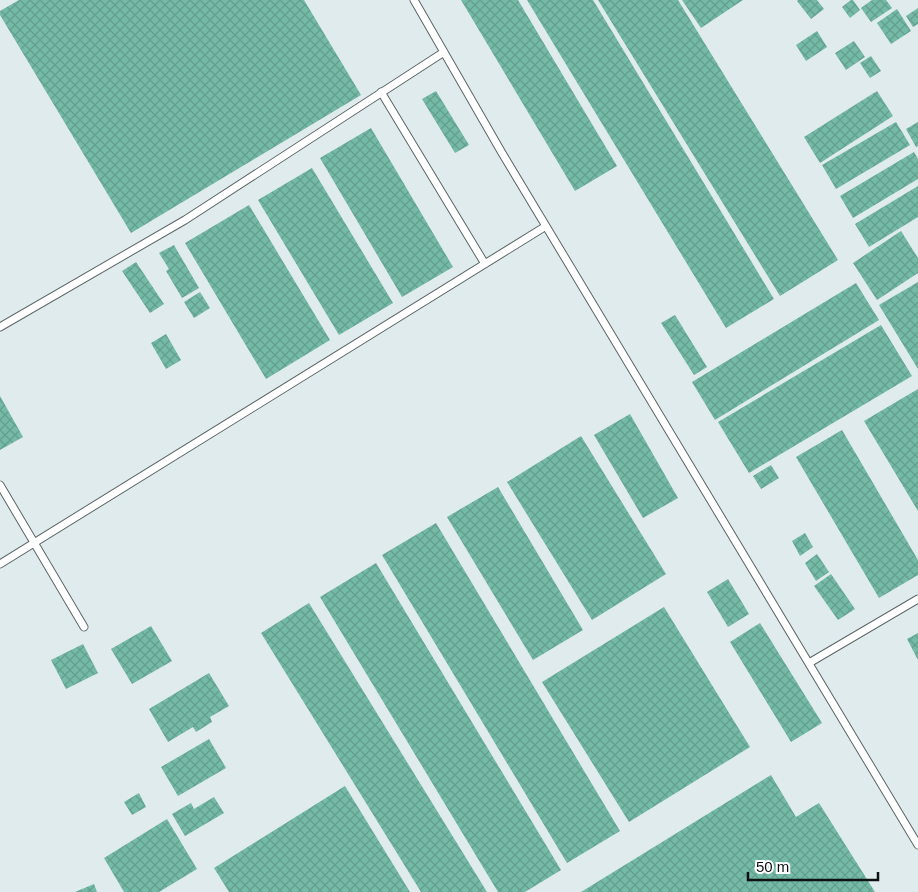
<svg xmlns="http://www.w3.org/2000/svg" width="918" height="892" viewBox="0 0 918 892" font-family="Arial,sans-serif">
  <defs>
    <pattern id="building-cross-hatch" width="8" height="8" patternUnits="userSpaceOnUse" patternTransform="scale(1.25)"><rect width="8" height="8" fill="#74baa6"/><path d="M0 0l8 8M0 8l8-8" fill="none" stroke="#639f8e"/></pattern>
  </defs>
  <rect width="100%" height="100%" fill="#e0ebed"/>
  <!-- building -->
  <path fill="url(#building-cross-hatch)" d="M19,0H304L361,95L131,233L0,15V11Z
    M461,0H518L617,166L575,191Z
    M527,0H593L774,299L726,328Z
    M598,0H678L838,260L780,296Z
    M682,0H743L701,28Z
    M798,0H817L824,9L811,19L797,1Z
    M851,0H853L860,10L850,18L842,7Z
    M872,0H886L892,8L871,22L861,8Z
    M918,8V24L913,27L906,16Z
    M897,9L911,31L891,44L877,23Z
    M817,31L827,47L806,61L796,45Z
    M854,41L865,57L846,70L835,53Z
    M871,56L881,71L870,78L860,63Z
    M436,91L469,145L455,153L422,99Z
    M877,91L893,116L820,163L804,137Z
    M896,122L910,145L836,189L822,165Z
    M918,122V146L916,147L906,129Z
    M371,128L453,267L402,297L320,158Z
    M914,152L918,159V179L853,218L840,196Z
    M312,168L393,303L339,335L258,200Z
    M918,186V217L869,247L855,224Z
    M249,205L330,340L266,379L185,243Z
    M901,231L918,258V273L877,300L853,263Z
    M174,245L199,288L182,298L166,271L169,269L159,253Z
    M136,262L164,304L150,313L122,271Z
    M918,282V369L879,305Z
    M856,283L879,320L715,420L692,382Z
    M200,292L210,308L194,318L184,302Z
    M675,315L707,367L694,375L661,323Z
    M881,325L912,376L749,473L718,422Z
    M166,334L181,360L166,369L151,343Z
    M918,389V511L864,421Z
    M0,396L23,437L0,450Z
    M630,414L678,498L643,518L594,435Z
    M842,430L918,560V575L879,598L796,457Z
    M581,436L666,574L592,620L507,482Z
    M771,465L779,478L761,489L753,476Z
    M498,487L583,630L533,660L447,517Z
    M436,523L620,831L567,863L382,555Z
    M805,533L813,547L800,556L792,541Z
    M817,554L829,572L816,581L805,563Z
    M376,563L561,870L525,892H498L320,597Z
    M831,574L855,609L838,620L814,586Z
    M728,579L749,614L728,627L707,592Z
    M309,603L487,892H421L261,633Z
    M664,607L750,747L629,822L542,682Z
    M760,623L822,723L791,742L730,642Z
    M151,626L172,661L132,684L111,649Z
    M918,633V660L907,639Z
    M83,644L98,673L66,689L51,660Z
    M209,673L229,706L210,717L212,722L196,732L193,727L168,742L149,709Z
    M209,739L226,768L178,796L161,767Z
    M771,775L796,817L819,803L875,892H581Z
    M345,786L410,892H229L214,868Z
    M139,793L146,807L132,815L124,802Z
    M214,797L224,813L185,836L172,814L191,803L194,809Z
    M167,819L197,869L159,892H124L104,858Z
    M94,884L97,892H75Z"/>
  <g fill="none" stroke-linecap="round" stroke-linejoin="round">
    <!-- service casing -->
    <g stroke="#5c6667" stroke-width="9">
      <path id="service" d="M414,0L502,153L918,845
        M381,92L485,264
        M0,327L185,220L444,52
        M0,485L84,627
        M0,564L546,226
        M809,663L918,599"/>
    </g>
    <!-- service -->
    <use href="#service" stroke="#fff" stroke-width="7"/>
  </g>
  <!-- scale -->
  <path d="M748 872v8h130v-8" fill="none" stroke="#0d1112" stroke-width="2.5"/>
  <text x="756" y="872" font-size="15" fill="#0d1112" stroke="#ffffff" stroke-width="4" paint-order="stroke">50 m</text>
</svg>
